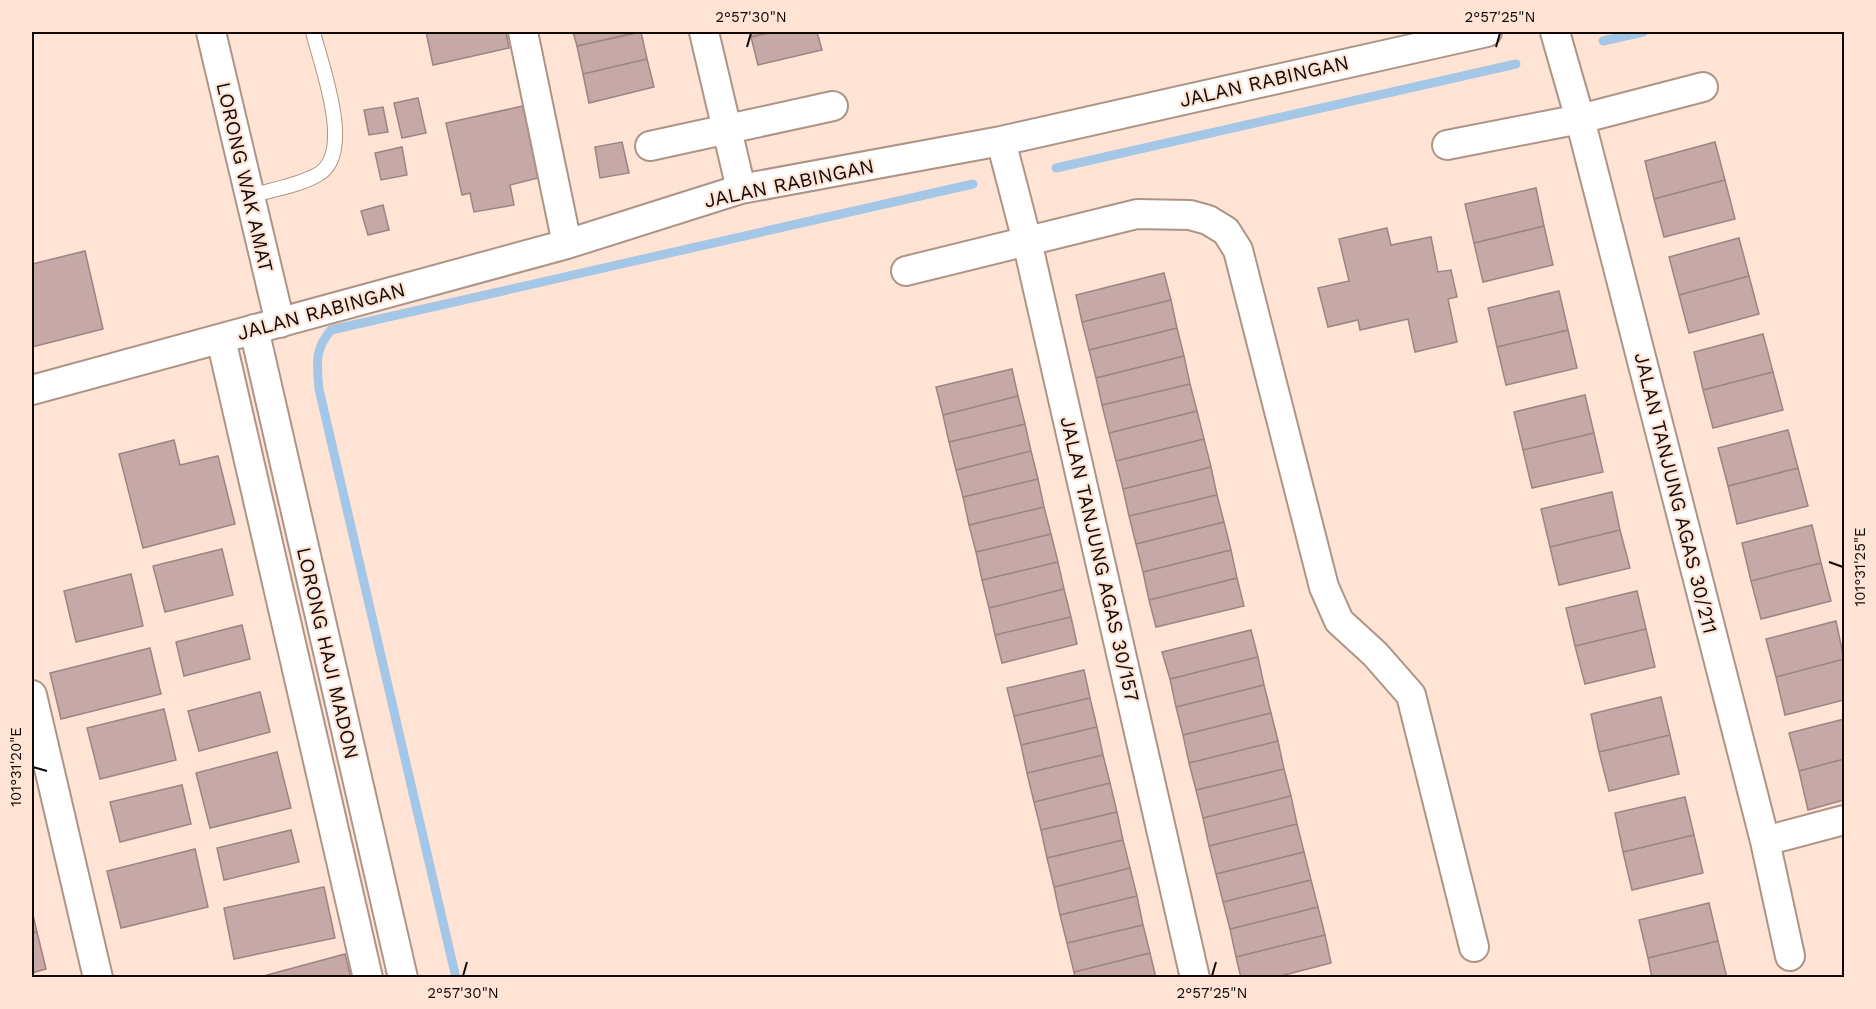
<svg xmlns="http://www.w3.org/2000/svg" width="1876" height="1009" viewBox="0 0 1876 1009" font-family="'Work Sans',sans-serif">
  <rect width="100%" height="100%" fill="#ffe4d6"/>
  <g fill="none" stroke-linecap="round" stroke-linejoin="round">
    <!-- stream -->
    <path stroke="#a5c7e7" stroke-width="9" d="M1603,41L1643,32
      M1056,168L1516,64
      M456,978L319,389C317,364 314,350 331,330L973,184"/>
  </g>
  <!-- building -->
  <path fill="#c6a8a7" stroke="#9f8382" stroke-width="1.5" d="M426,32H506L509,48L433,65Z
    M573,32H639L577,46Z
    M641,32L647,59L583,74L577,46Z
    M750,32H773L751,37Z
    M773,32H817L822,50L758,65L751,37Z
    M647,59L654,87L589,103L583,74Z
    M418,98L426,133L402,138L394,103Z
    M523,106L538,178L510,185L514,205L474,212L470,193L462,195L446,123Z
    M383,107L388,132L369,135L364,110Z
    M622,142L629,173L600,178L595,147Z
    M1715,142L1725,180L1654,199L1645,161Z
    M402,147L407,175L381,180L375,153Z
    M1725,180L1735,219L1664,237L1654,199Z
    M1536,188L1544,226L1474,243L1465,204Z
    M383,205L389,230L368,235L361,211Z
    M1544,226L1553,265L1483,282L1474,243Z
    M1387,228L1391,245L1431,237L1438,272L1451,270L1457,297L1448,299L1457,342L1415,352L1408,319L1360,330L1358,320L1328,327L1318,288L1349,281L1339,239Z
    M1739,238L1749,276L1679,295L1669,257Z
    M85,251L103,329L32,347V264Z
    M1164,273L1171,300L1082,322L1076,295Z
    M1749,276L1759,314L1689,333L1679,295Z
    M1559,291L1568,330L1497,347L1488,308Z
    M1171,300L1177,328L1089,350L1082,322Z
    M1177,328L1184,356L1096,378L1089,350Z
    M1568,330L1577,368L1506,385L1497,347Z
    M1763,334L1773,372L1703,390L1694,352Z
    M1184,356L1190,384L1102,405L1096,378Z
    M1012,369L1018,396L943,415L936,387Z
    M1773,372L1783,410L1713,428L1703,390Z
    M1190,384L1197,411L1109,433L1102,405Z
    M1585,395L1594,433L1523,450L1514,412Z
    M1018,396L1025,424L949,442L943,415Z
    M1197,411L1204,439L1116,461L1109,433Z
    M1025,424L1031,451L956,470L949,442Z
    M1788,430L1798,468L1728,486L1718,448Z
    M1594,433L1603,472L1532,488L1523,450Z
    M1204,439L1211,467L1123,489L1116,461Z
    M174,440L180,465L218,456L235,524L143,548L119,454Z
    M1031,451L1038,479L963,497L956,470Z
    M1211,467L1217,495L1129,516L1123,489Z
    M1798,468L1808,506L1737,524L1728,486Z
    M1038,479L1044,507L969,525L963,497Z
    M1612,492L1620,530L1550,547L1541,509Z
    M1217,495L1224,522L1136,544L1129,516Z
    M1044,507L1051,534L976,552L969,525Z
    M1224,522L1231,550L1143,572L1136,544Z
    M1812,525L1821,563L1751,581L1742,543Z
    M1620,530L1630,568L1559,585L1550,547Z
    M1051,534L1058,562L982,580L976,552Z
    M222,549L233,595L165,612L153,566Z
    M1231,550L1237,578L1149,600L1143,572Z
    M1058,562L1064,589L989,608L982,580Z
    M1821,563L1831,601L1761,619L1751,581Z
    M131,574L143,626L76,642L64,591Z
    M1237,578L1244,606L1156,627L1149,600Z
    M1064,589L1071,617L995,635L989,608Z
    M1637,591L1646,629L1575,646L1566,608Z
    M1071,617L1077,644L1002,663L995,635Z
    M1836,621L1844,659L1776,677L1766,639Z
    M242,625L250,659L184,676L176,642Z
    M1646,629L1655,667L1585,684L1575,646Z
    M1251,630L1258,657L1170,679L1162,652Z
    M150,648L161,694L61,719L50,673Z
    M1258,657L1264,685L1176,707L1170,679Z
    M1844,659V700L1785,715L1776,677Z
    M1084,670L1090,698L1014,716L1007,688Z
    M1264,685L1271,713L1183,735L1176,707Z
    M260,692L270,732L199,751L188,711Z
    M1661,697L1670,735L1599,752L1591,714Z
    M1090,698L1097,727L1021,745L1014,716Z
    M164,709L176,760L100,779L87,728Z
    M1271,713L1278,741L1189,763L1183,735Z
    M1844,719V759L1799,771L1789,733Z
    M1097,727L1103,755L1027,773L1021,745Z
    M1670,735L1679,774L1609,791L1599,752Z
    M1278,741L1284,769L1196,790L1189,763Z
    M277,752L291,808L210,828L196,773Z
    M1103,755L1110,783L1034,802L1027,773Z
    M1844,759V800L1808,810L1799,771Z
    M1284,769L1291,796L1203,818L1196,790Z
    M1110,783L1117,812L1041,830L1034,802Z
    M182,785L191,824L120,842L110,802Z
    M1291,796L1297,824L1209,846L1203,818Z
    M1685,797L1694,835L1623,852L1615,813Z
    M1117,812L1123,840L1047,858L1041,830Z
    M1297,824L1304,852L1216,874L1209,846Z
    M291,830L299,862L224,880L217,848Z
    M1694,835L1703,873L1632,890L1623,852Z
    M1123,840L1130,868L1054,887L1047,858Z
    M195,849L208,907L121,928L107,871Z
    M1304,852L1311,880L1223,902L1216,874Z
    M1130,868L1137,896L1060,915L1054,887Z
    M1311,880L1318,907L1230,929L1223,902Z
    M324,887L335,938L234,959L224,908Z
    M1137,896L1143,925L1067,943L1060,915Z
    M1709,903L1718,941L1648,958L1639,920Z
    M1318,907L1325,935L1236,957L1230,929Z
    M32,911L37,932L32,933Z
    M1143,925L1150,953L1074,972L1067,943Z
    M37,932L46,969L32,973V933Z
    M1325,935L1331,963L1273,978H1241L1236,957Z
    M1718,941L1727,978H1652L1648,958Z
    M1150,953L1156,978H1075L1074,972Z
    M345,954L351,978H256Z"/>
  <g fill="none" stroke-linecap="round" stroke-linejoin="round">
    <!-- lane casing -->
    <g stroke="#ad9487" stroke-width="16">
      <path id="lane" d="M250,196C271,190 297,186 317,175C356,155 321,65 313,32"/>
    </g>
    <!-- street casing -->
    <g stroke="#ad9487" stroke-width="32">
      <path id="street" d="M211,32L280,323
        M523,32L567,244
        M704,32L741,189
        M1555,32L1580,119L1765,841L1790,956
        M1001,141L1027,241L1195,978
        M1447,145L1580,119L1703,87
        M650,146L833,106
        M906,271L1137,214L1190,215L1208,220L1226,231L1238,250L1324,587L1339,621L1375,654L1411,695L1474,947
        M254,329L403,978
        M221,339L368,978
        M32,390L567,244L741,189L1001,141L1487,32
        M32,695L98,978
        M1765,841L1844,820"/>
    </g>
    <!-- lane -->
    <use href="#lane" stroke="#fff" stroke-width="14"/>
    <!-- street -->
    <use href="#street" stroke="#fff" stroke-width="28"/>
  </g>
  <!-- ticks -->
  <path fill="none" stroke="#110905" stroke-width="2" d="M747,47L751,33M1496,47L1500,33M1829,562L1843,567M33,767L47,771M463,976L467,962M1212,976L1216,962"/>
  <g text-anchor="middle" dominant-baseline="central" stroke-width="4.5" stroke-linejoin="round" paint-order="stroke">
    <!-- street labels -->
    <g font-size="20" fill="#110905" stroke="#ffe4d6">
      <text transform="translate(1264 81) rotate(-13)">JALAN RABINGAN</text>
      <text transform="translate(245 177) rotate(77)">LORONG WAK AMAT</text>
      <text transform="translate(789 183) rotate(-12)">JALAN RABINGAN</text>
      <text transform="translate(321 311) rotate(-15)">JALAN RABINGAN</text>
      <text transform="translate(1676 493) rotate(76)">JALAN TANJUNG AGAS 30/211</text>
      <text transform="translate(1100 559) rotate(77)">JALAN TANJUNG AGAS 30/157</text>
      <text transform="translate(328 653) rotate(77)">LORONG HAJI MADON</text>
    </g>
  </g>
  <!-- border -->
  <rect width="1876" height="1009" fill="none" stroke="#ffe4d6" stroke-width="66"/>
  <rect x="33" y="33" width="1810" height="943" fill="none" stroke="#110905" stroke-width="2"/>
  <g font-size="15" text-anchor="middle" fill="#110905">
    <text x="751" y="22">2°57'30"N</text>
    <text x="1500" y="22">2°57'25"N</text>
    <text transform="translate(1860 567) rotate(-90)" y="5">101°31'25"E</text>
    <text transform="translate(16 767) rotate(-90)" y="5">101°31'20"E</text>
    <text x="463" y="998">2°57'30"N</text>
    <text x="1212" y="998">2°57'25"N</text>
  </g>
</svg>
